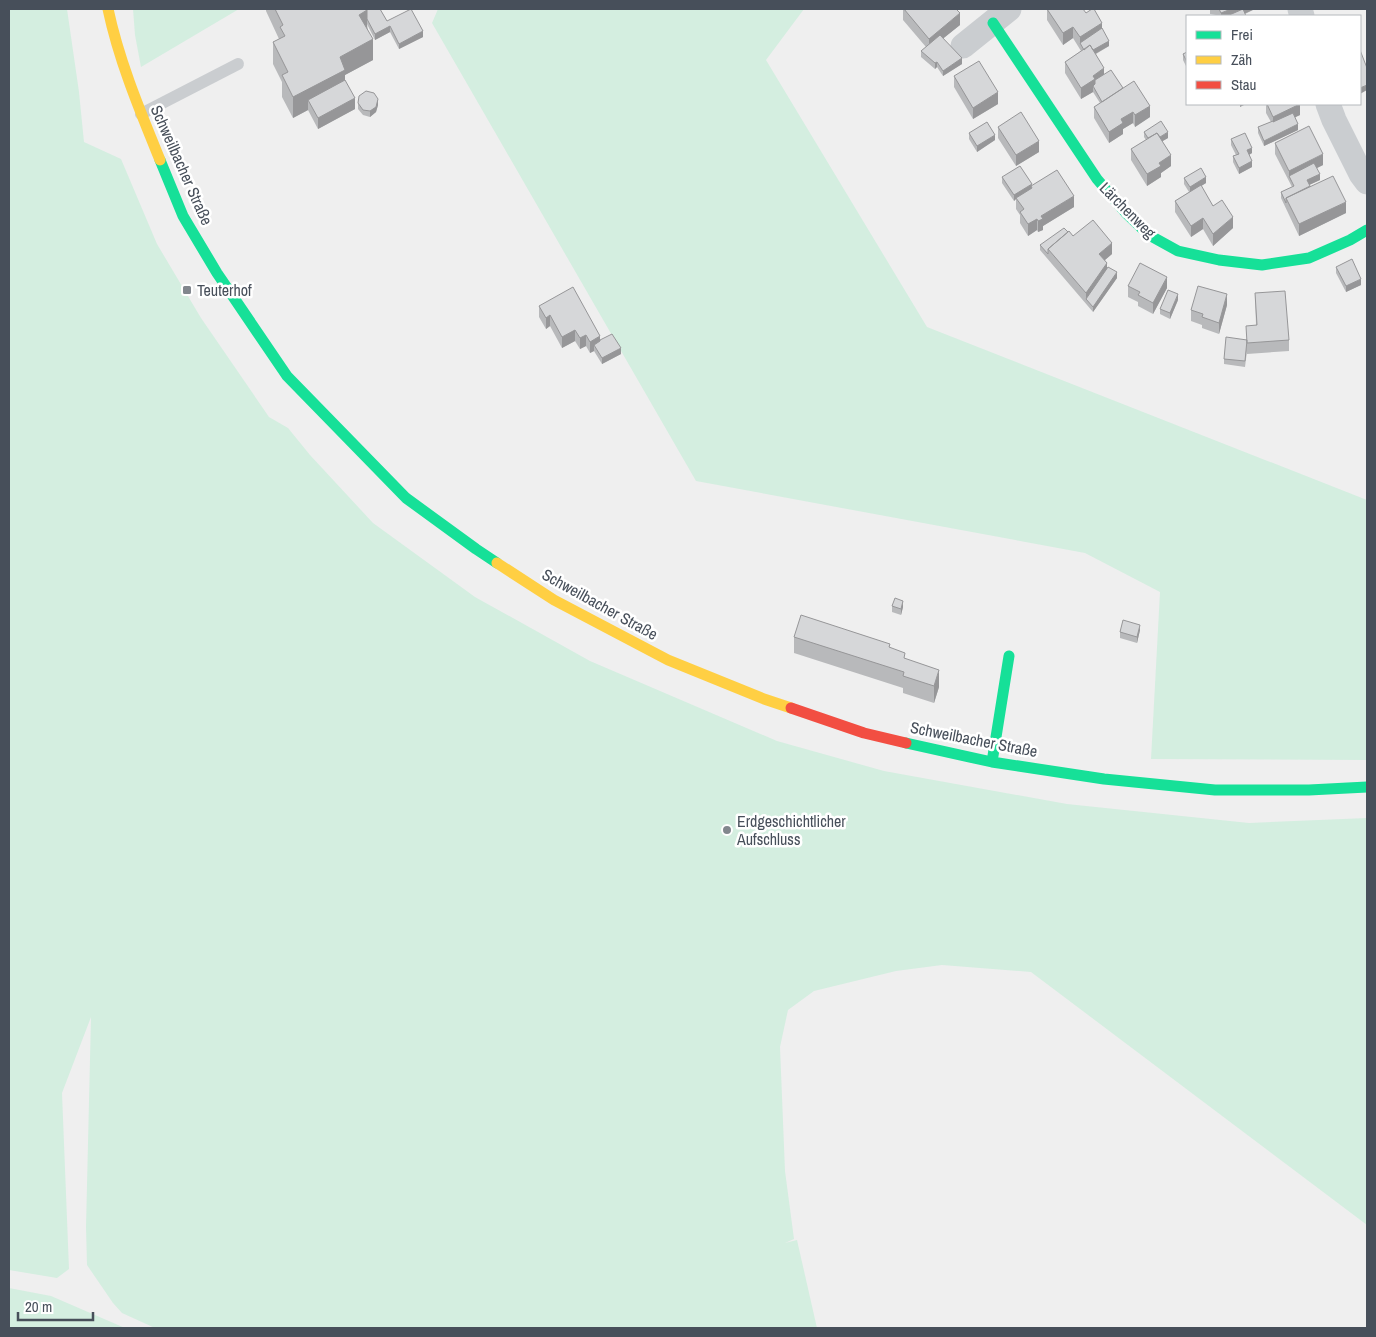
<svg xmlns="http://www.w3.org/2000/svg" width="1376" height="1337" viewBox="0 0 1376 1337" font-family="'Archivo Narrow',sans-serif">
  <rect width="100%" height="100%" fill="#efefef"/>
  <!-- green -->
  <path fill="#d4eee0" d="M9,9H67L79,92L84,142L121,159L157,244L201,318L269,417L288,428L310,455L373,523L475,597L590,661L777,741L884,771L1067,804L1249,823L1367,818V1225L1031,972L942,965L896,971L814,991L788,1010L780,1047L785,1171L794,1239L785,1243L797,1240L817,1328H155L122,1313L113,1303L87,1265L86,1227L91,1017L62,1093L69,1269L57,1278L9,1270Z
    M133,9H239L141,67L135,35Z
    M438,9H804L766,60L927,327L1367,500V760L1151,759L1160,592L1085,553L696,481L432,23Z
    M9,1288L51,1296L125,1328H9Z"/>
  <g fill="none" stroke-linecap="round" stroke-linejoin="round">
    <!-- lane -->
    <path stroke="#cacdd0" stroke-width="12" d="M141,114L238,64"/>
    <!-- street -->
    <path stroke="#cacdd0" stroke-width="25" d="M1300,9L1302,16
      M963,46L1009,9
      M1328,104L1334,120L1361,174L1367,182"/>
    <!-- fast -->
    <path stroke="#16e098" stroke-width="11" d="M993,23L1097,179L1126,213L1149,235L1178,251L1219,260L1262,265L1309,258L1350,240L1367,230
      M160,160L183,216L217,273L287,376L406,498L476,549L497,563
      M906,743L992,762L1104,779L1215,790H1309L1367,787
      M992,762L1009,656"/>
    <!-- slow -->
    <path stroke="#ffcf43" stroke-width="11" d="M108,9C119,61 140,111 160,160
      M497,563L554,600L668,660L764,699L791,708"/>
    <!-- jam -->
    <path stroke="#f24e42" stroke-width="11" d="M791,708L864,733L906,743"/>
  </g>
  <!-- wall -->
  <path fill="#b8b9bb" d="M266,9H380L387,21L423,37L399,49L390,32L375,40L367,24L373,60L345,75V80L355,109L318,129L308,110L293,118L282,97V82L273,64V42L279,39L266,11Z
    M903,9L960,25L943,38L962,64L943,76L937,67L935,69L921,57V51L926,47L903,20Z
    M1047,9L1086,13L1102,28L1109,46L1096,54L1104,74L1123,88L1150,117L1135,127L1133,123L1123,129V134L1109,143L1094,118V107L1100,103L1093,92L1081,99L1065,73V62L1081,51L1073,38L1063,45L1047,20Z
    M1210,9H1255L1245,14L1246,16H1217L1216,15L1210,14Z
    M1187,52V68L1183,60V54Z
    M954,76L998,104L973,119L954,87Z
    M358,103L378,105L376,112L370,117L363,115L358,109Z
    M1266,104H1300V115L1295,117L1298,130L1264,146L1258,133V127L1271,122L1266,113Z
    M998,127L1039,152L1016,166L998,138Z
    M1144,132L1168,138L1162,141L1171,166L1161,173V177L1147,186L1131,160V149L1146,140L1144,137Z
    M969,133L995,140L977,152L969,139Z
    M1231,139L1252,153L1249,155L1252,167L1239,174L1233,162V156L1236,155L1231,145Z
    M1275,143L1323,165L1317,168L1320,180L1309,185L1310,186L1346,213L1299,236L1281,198V192L1292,187L1275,154Z
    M1002,177L1032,186L1074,207L1043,226V230L1038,232L1037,230L1028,236L1020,223V215L1016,209V199L1014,201L1002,183Z
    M1184,178L1206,183L1201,186L1213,206L1233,228L1213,246L1203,229L1191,237L1175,212V201L1189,192L1184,184Z
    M1068,232L1073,236L1112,254L1105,260L1107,268L1117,278L1093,312L1040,250V245Z
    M1336,267L1361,285L1346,292L1336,273Z
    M1128,286L1167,288L1153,314L1138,306V302L1128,297Z
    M1255,293L1289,340V351L1247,354V351L1245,367L1224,364V359L1246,340L1256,325Z
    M1178,300L1170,319L1160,314V309Z
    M1227,305L1219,334L1202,328V325L1191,321V310Z
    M539,306L600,340L621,354L602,364L594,351L590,353L586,346L580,349L575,341L562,348L550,326L546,329L539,317Z
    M892,606L903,607L901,615L892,612Z
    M1140,630L1137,643L1120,638V632Z
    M794,637L890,647L905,659L939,687L934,703L903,693V688L794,653Z"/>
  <!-- shaded-wall -->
  <path fill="#969698" d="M1231,9H1255L1239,16H1221V13Z
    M367,10V32L359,15Z
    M960,13V25L929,50V39Z
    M1102,23V34L1080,43V37Z
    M390,26V32L375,40V34Z
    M1073,27V38L1063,45V33Z
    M423,31V37L399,49V44Z
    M373,39V60L345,75V91L308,100V110L293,118V97L340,57Z
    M1109,41V46L1086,59V54Z
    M962,58V64L943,76V71Z
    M937,62V67L935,69V63Z
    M1104,68V80L1093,86V92L1081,99V88L1093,76Z
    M1367,85V90L1360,94V88Z
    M998,92V104L973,119V108Z
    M355,98V109L318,129V118Z
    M378,99V105L376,112L370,117V111Z
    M1240,104H1246L1240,107Z
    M1300,104V115L1273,128V117Z
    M1150,106V117L1135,127V115Z
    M1133,112V123L1123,129V134L1109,143V132L1121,119Z
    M1298,124V130L1264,146V141Z
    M1168,132V138L1151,148V143Z
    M995,135V140L977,152V146Z
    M1039,141V152L1016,166V155Z
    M1252,148V153L1247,156V150Z
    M1323,154V165L1291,181L1289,176V171Z
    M1171,155V166L1161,173V177L1147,186V174L1159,163Z
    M1252,161V167L1239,174V168Z
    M1320,174V180L1307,186V180Z
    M1206,177V183L1190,193V187Z
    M1032,184L1031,190L1016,198V199L1014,201V195Z
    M1074,196V207L1043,226V230L1038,232V221L1041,216Z
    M1346,202V213L1299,236V224Z
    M1233,217V228L1213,246V234Z
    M1203,218V229L1191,237V226Z
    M1037,219V230L1028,236V224Z
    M1112,243V254L1099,265V254Z
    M1107,263V274L1086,299V293Z
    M1117,272V278L1093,312V307Z
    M1167,277V288L1153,314V303Z
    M1361,279V285L1346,292V286Z
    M1178,294V300L1170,319V313Z
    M1227,294V305L1219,334V323Z
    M550,315V326L546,329V318Z
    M575,330V341L562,348V337Z
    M586,335V346L580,349V338Z
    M600,336V347L594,345V351L590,353V342Z
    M621,348V354L602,364V358Z
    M903,601V607L901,615V609Z
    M1140,625V630L1137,643V637Z
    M939,670V687L934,703V686Z"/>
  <!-- building -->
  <path fill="#d6d7d9" stroke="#969698" d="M275,9H366L367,10L359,15L373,39L340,57L345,70L293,97L282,75L288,72L273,42L285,36L280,27L283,25Z
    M366,9H380L387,21L411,9L423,31L399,44L390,26L375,34L367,19V10Z
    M904,9H956L960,13L929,39Z
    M1047,9H1083L1086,13L1092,9H1094L1102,23L1080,37L1073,27L1063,33Z
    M1219,9H1231L1221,13Z
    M1243,9L1246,16H1227Z
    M1102,28L1109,41L1093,50L1090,45L1084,50L1080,43Z
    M940,35L962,58L943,71L937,62L935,63L921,51Z
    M1090,45L1104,68L1093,76L1095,79L1081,88L1065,62Z
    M1360,50L1367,68V85L1360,88Z
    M1187,52V62L1183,54Z
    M979,61L998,92L973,108L954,76Z
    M1111,70L1123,88L1102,102L1093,86L1095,84V80Z
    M345,80L355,98L318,118L308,100Z
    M1134,81L1150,106L1135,115L1133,112L1121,119L1123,123L1109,132L1094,107Z
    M366,91L374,93L378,99L376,107L370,111L363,110L358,103L359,96Z
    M1267,104H1300L1273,117Z
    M1021,112L1039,141L1016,155L998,127Z
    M1293,113L1298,124L1264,141L1258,127L1273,121V122Z
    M1161,121L1168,132L1160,137L1157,133L1148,138L1144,132Z
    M987,122L995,135L977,146L969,133Z
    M1309,126L1323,154L1289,171L1275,143Z
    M1157,133L1171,155L1159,163L1161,166L1147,174L1131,149Z
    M1245,133L1252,148L1247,150L1252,161L1239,168L1233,156L1239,154L1231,139Z
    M1314,163L1320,174L1307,180L1310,186L1286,198V203L1281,192L1294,186L1289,176Z
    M1020,166L1032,184L1014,195L1002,177Z
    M1201,168L1206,177L1190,187L1184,178Z
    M1057,170L1074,196L1041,216L1043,219L1038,221L1037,219L1028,224L1020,212L1024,209L1016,198L1032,188L1031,186Z
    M1333,176L1346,202L1299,224L1286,198Z
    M1201,185L1213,206L1222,200L1233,217L1213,234L1203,218L1191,226L1175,201Z
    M1093,220L1112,243L1099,254L1107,263L1086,293L1048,249L1069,231L1073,236Z
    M1064,228L1068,232L1048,249V254L1040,245Z
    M1352,259L1361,279L1346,286L1336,267Z
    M1140,263L1167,277L1153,303L1138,295L1140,292L1128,286Z
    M1108,267L1117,272L1093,307L1086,299Z
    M1198,286L1227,294L1219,323L1202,317L1203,314L1191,310Z
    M573,287L600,336L590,342L586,335L580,338L575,330L562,337L550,315L546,318L539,306Z
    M1168,290L1178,294L1170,313L1160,309Z
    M1285,291L1289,340L1247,343L1246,326L1257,325L1255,293Z
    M612,334L621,348L602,358L594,345L600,341V340Z
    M1226,337L1247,340L1245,361L1224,359Z
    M895,598L903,601L901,609L892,606Z
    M801,615L890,644L889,647L905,653L904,658L939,670L934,686L903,676L904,672L794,637Z
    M1123,620L1140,625L1137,637L1120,632Z"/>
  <!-- markers -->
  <g fill="#82878e" stroke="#fff" stroke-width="2">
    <rect x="182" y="285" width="10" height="10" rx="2.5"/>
    <circle cx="727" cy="830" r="5"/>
  </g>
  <g text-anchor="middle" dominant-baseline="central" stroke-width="5" stroke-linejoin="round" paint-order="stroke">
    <!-- street labels -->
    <g font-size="16" fill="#474f5a" stroke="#fff">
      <text transform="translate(182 165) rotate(66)">Schweilbacher Straße</text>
      <text transform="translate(1128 210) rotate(45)">Lärchenweg</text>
      <text transform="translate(600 604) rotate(29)">Schweilbacher Straße</text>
      <text transform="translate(974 739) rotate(11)">Schweilbacher Straße</text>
    </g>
    <!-- poi labels -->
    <g font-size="16" fill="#474f5a" stroke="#fff" text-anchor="start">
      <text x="197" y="290">Teuterhof</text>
      <text x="737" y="821">Erdgeschichtlicher<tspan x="737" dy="18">Aufschluss</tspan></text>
    </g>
  </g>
  <!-- border -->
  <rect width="1376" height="1337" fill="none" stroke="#474f5a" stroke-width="20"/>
  <!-- legend -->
  <rect x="1186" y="15" width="175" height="90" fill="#ffffff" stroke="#b5b9bd"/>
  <rect x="1196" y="31" width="25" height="8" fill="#16e098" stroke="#b5b9bd"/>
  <text x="1231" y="40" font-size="15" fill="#474f5a">Frei</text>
  <rect x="1196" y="56" width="25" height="8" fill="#ffcf43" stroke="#b5b9bd"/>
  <text x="1231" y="65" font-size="15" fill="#474f5a">Zäh</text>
  <rect x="1196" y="81" width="25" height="8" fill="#f24e42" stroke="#b5b9bd"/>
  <text x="1231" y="90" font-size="15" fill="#474f5a">Stau</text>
  <!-- scale -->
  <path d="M18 1312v8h75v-8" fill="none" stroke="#474f5a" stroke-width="2.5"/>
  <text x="25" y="1312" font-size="15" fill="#474f5a" stroke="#ffffff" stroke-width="4" paint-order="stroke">20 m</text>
</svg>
